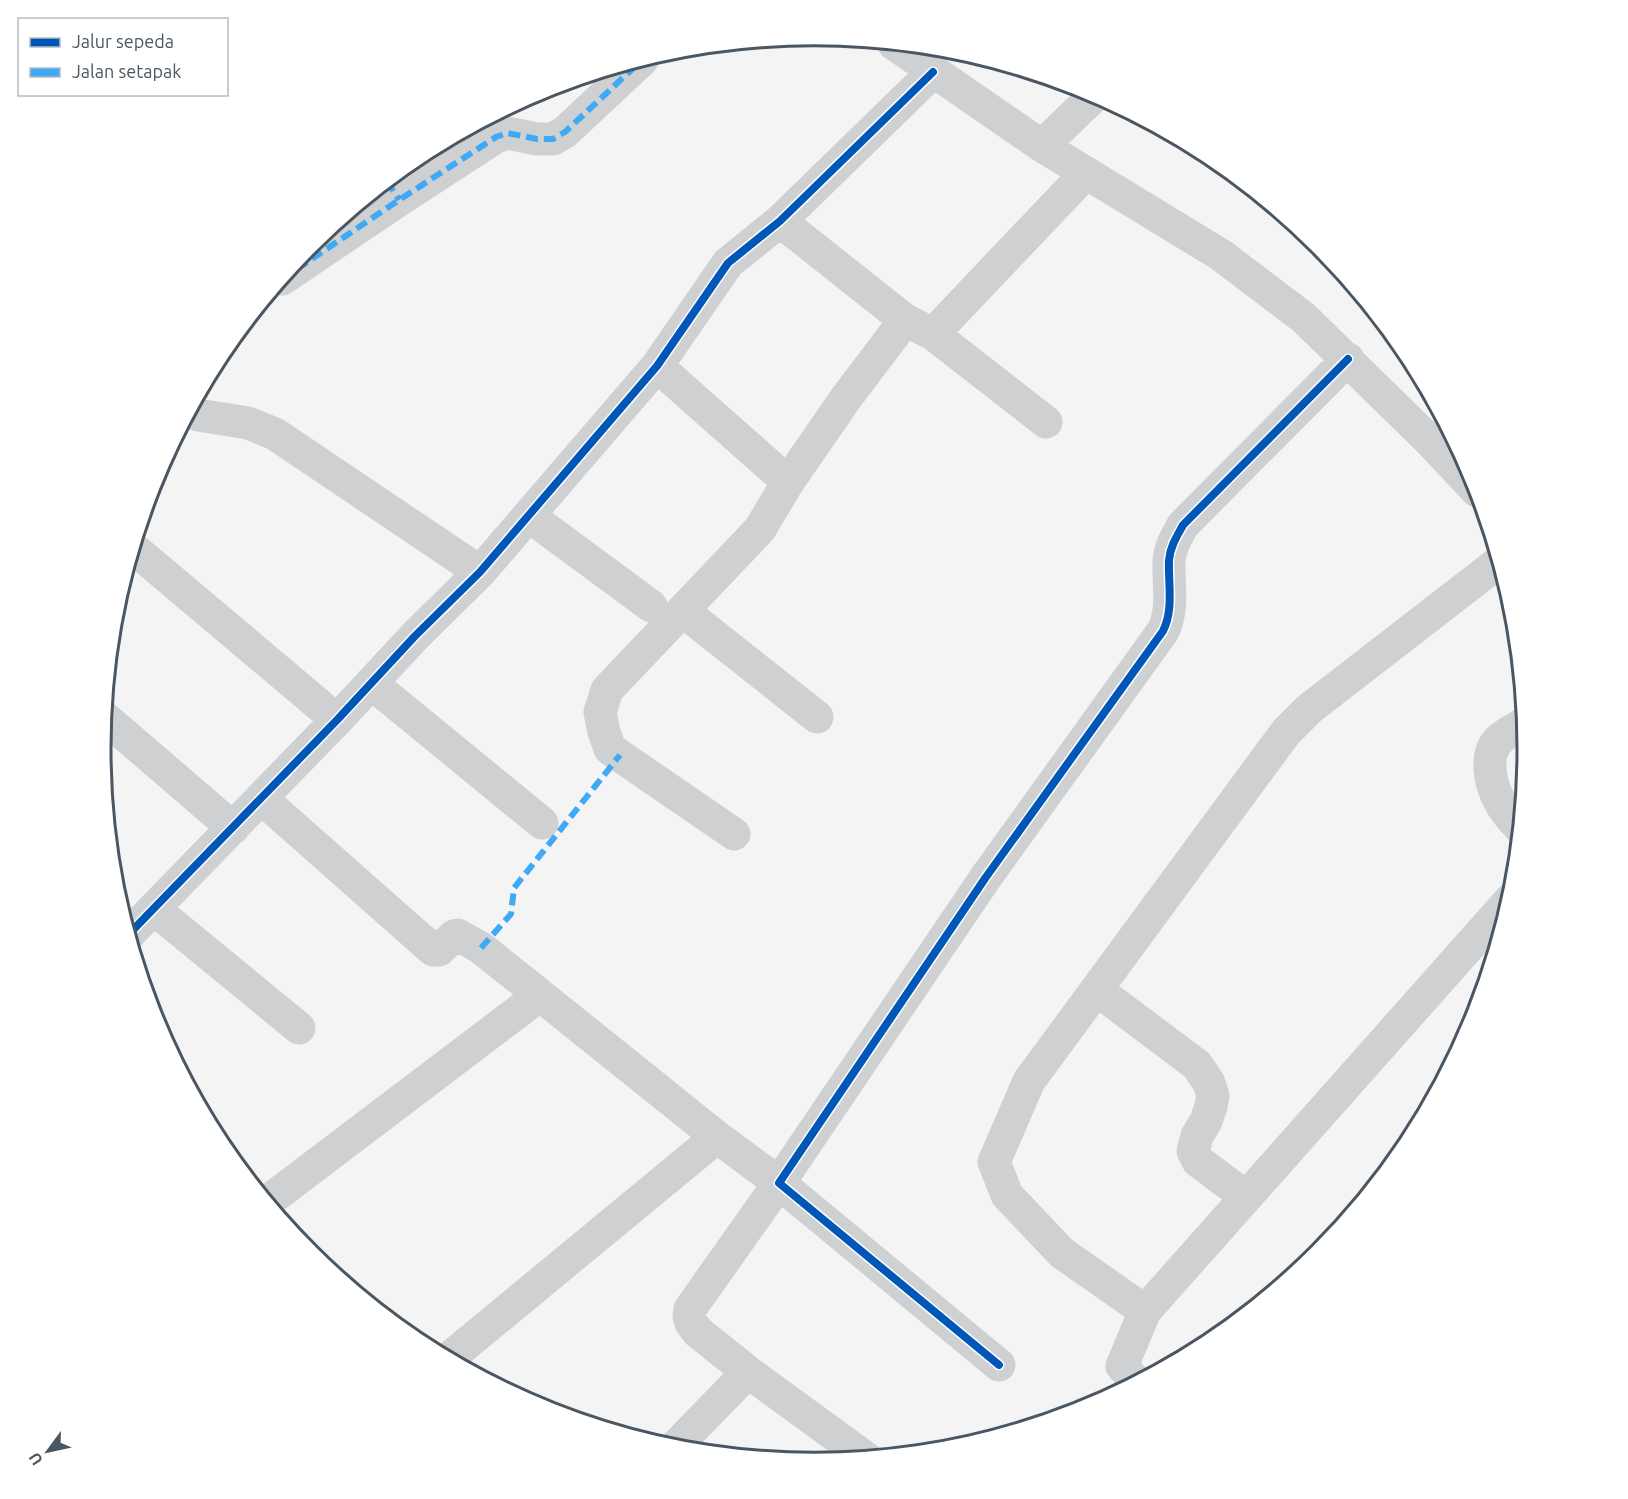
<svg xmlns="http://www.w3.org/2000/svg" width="1628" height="1499" viewBox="0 0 1628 1499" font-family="Ubuntu,sans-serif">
  <rect width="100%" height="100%" fill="#f4f4f4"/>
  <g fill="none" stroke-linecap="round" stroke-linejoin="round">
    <!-- street -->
    <path stroke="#ced0d2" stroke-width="33" d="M894,44L1042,146L1221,255L1304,318L1429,440L1477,491
      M1042,146L1095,95
      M780,221L905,320
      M282,279L399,200L496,137L507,133L537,139H553L565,132L642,60
      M933,334L1046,422
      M657,366L788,482
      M190,411L198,415L248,423L275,434L480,572
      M529,516L651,606
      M133,548L337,720
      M683,611L817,717
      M371,683L542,823
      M104,717L233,828
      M261,798L433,950H439L454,936L458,935L481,948L540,995
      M1520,828C1513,820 1505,812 1500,802C1490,784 1483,753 1501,738C1508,732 1517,728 1525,723
      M734,834L610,749L604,732L600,712L607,690L760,529L788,482L846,398L905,320L933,334L1086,173
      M154,909L299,1028
      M128,935L337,720L415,636L480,572L657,366L728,263L780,221L933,72
      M1097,990L1197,1065L1209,1083L1213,1096L1211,1106L1206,1121L1197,1136L1193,1151L1198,1161L1246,1197
      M267,1202L540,995L717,1137L779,1183L690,1309L689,1316L691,1323L698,1332L748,1372L866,1458
      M1145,1311L1062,1253L1007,1195L994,1162L1029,1081L1286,732L1309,709L1499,562
      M448,1359L717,1137
      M999,1365L779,1183L986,877L1163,631C1174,609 1168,584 1169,560C1170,547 1177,536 1183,525L1348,359
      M1136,1382L1122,1366L1145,1311L1511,899
      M673,1449L748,1372"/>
    <!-- quiet -->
    <path stroke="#3fa9f5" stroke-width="6" stroke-dasharray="12 6" stroke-linecap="butt" d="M387,181L399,200
      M282,279L399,200L496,137L507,133L537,139H553L565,132L642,60
      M481,948L511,914L514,888L620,755"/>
    <!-- cycleway casing -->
    <g stroke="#fff" stroke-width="11">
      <path id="cycleway" d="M128,935L337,720L415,636L480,572L657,366L728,263L780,221L933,72
        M999,1365L779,1183L986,877L1163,631C1174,609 1168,584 1169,560C1170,547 1177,536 1183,525L1348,359"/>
    </g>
    <!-- cycleway -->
    <use href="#cycleway" stroke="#0057b8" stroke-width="8"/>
  </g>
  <!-- crop -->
  <path d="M0 0H1628V1499H0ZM111 749a703 703 0 1 1 1406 0a703 703 0 1 1-1406 0Z" fill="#fff" fill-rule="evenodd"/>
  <path fill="none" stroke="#4a5661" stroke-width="3" d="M111 749a703 703 0 1 1 1406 0a703 703 0 1 1-1406 0Z"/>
  <!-- legend -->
  <rect x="18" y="18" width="210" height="78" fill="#ffffff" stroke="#b7bbc0" stroke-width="1.5"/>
  <rect x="30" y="38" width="30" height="9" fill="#0057b8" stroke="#b7bbc0" stroke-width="1.5"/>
  <text x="72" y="48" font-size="18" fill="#4a5661">Jalur sepeda</text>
  <rect x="30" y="68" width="30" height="9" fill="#3fa9f5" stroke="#b7bbc0" stroke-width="1.5"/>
  <text x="72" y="78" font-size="18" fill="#4a5661">Jalan setapak</text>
  <!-- north arrow -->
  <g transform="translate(48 1451) rotate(237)" stroke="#ffffff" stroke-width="4.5" paint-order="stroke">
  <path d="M0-4.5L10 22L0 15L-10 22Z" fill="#4a5661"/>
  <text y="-9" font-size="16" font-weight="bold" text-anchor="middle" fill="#4a5661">U</text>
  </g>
</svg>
